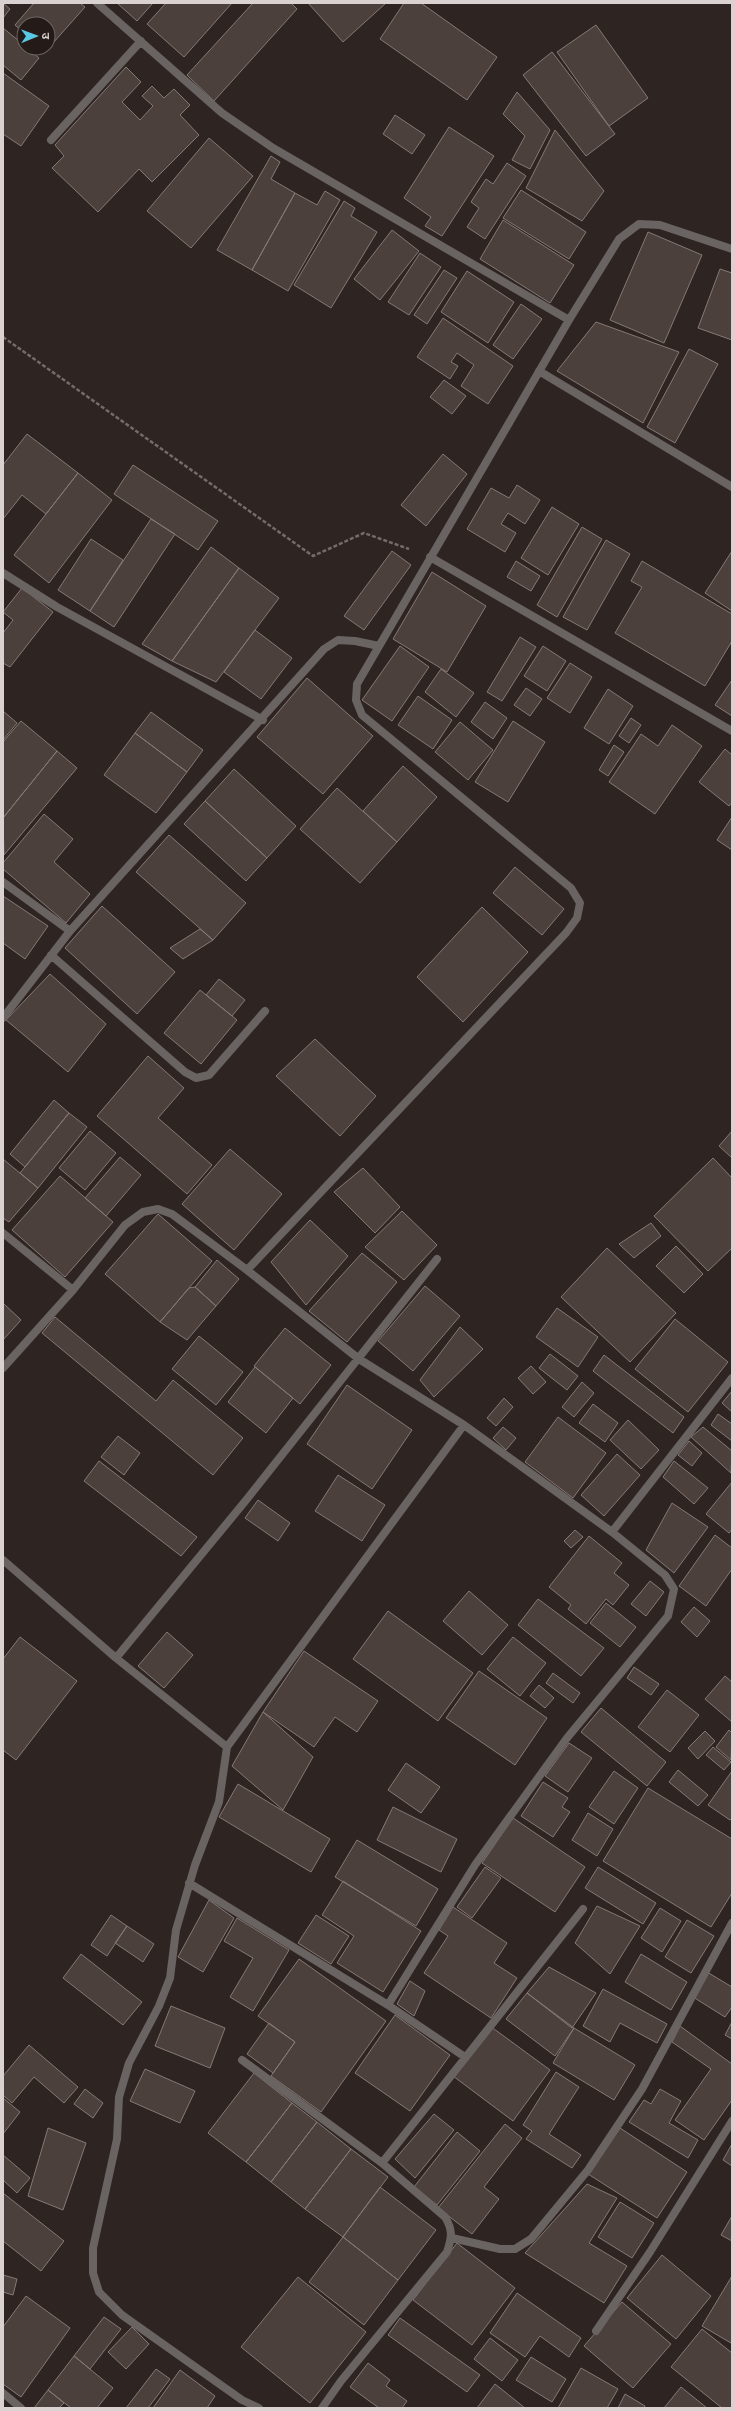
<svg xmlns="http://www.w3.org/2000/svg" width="735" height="2411" viewBox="0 0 735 2411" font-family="Raleway,'Noto Sans Devanagari',sans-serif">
  <rect width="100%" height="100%" fill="#2e2421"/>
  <!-- building -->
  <path fill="#4c403d" stroke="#867975" d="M3,3L10,9L3,18Z
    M34,3H80L85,7L45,52L40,48H48V24H24V33L15,25Z
    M117,3H153L137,21Z
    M166,3H232L184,57L147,24Z
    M253,3H291L297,9L214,101L187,75Z
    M308,3H386L343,42Z
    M404,3H421L497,57L467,100L380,39Z
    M596,25L648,98L609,126L557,52Z
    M3,28L24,45V48H27L39,58L21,80L3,65Z
    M552,52L615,134L586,156L523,75Z
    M126,67L141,82L122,102L140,120L153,106L142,96L152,86L164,98L174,89L190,105L180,115L199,135L152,182L139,169L98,212L52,168L64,156L55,145Z
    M3,73L49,106L21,146L3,134Z
    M517,92L550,130L530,169L512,160L525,136L503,114Z
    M395,115L425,135L412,154L383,134Z
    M449,127L494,156L442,236L425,226L431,217L404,198Z
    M555,130L604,191L582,221L526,188Z
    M209,138L253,176L191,248L147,211Z
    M271,156L280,162L271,179L295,193L252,270L217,250Z
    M507,163L526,176L485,239L467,227L479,208L471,202L486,179L493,184Z
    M521,190L586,232L569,259L503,218Z
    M325,191L340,200L288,291L252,270L295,193L317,205Z
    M344,201L355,208L351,216L377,232L331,308L294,285Z
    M503,220L574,265L550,303L480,259Z
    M392,230L419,251L380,300L354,279Z
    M648,232L702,255L664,343L610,320Z
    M420,253L441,267L409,315L388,302Z
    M720,269L732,273V340L698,328Z
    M444,270L457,278L427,324L414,315Z
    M467,271L514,302L488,343L441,312Z
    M521,304L542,319L513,359L493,345Z
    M443,318L513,366L488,404L461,386L474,365L457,353L451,362L458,366L450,379L417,357Z
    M596,322L679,352L643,423L557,371Z
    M689,349L718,364L675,443L647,427Z
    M444,380L466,396L452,414L430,397Z
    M27,434L78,473L46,514L22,495L3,519V465Z
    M443,454L467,474L426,526L401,505Z
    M133,465L218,521L198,550L114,494Z
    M78,473L112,500L49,583L14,555Z
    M517,485L540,500L525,524L508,513L501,524L516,533L505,552L467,529L491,488L509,498Z
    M552,507L579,524L548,575L521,558Z
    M151,519L175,534L114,627L90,611Z
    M582,527L602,539L557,617L537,605Z
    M91,539L123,560L90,611L58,590Z
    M606,540L630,554L587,630L563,617Z
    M211,547L239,568L172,661L142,644Z
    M392,551L411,565L364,630L344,616Z
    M732,551V611L705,593Z
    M516,561L540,576L531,591L507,577Z
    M642,561L732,614V641L705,686L615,633L642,587L631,581Z
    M239,568L279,598L216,682L172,661Z
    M432,572L486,606L447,672L393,639Z
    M22,588L53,612L10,667L3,663V633L13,620L3,612Z
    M255,630L292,658L261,699L224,672Z
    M520,637L536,647L502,701L487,692Z
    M400,646L429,667L392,721L362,700Z
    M543,646L566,661L547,691L524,676Z
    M570,663L592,677L570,713L547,698Z
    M441,669L474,693L456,717L425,692Z
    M307,678L373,736L323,794L257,737Z
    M732,680V716L715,705Z
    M526,688L542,699L530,716L514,705Z
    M608,689L633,706L609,744L584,728Z
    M418,696L452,720L433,749L398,725Z
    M485,702L507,718L493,739L471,722Z
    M3,711L17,723L3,740Z
    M151,712L203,750L187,772L135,733Z
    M631,718L641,725L629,743L619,736Z
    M21,721L57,751L3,818V742Z
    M513,721L545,742L508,802L475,782Z
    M460,722L493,750L468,780L435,752Z
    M672,725L702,746L655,814L609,782L641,734L658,746Z
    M135,733L187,772L156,813L104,775Z
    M614,745L624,752L608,776L599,770Z
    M725,749L732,755V802L729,806L699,782Z
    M57,751L77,768L4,855L3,818Z
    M403,766L437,797L397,842L363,811Z
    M234,769L296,826L267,858L205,801Z
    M337,788L397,842L360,883L300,829Z
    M205,801L267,858L246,881L184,824Z
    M44,814L73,839L54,862L90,894L66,923L3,869V863Z
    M732,817V850L717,840Z
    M169,835L246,903L213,940L136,872Z
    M515,867L564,909L542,935L493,893Z
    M3,896L48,926L25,959L3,943Z
    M102,906L175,972L137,1014L65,948Z
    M482,907L528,952L463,1022L417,977Z
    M200,929L213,940L183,959L170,948Z
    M50,974L106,1024L68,1072L6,1020Z
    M219,979L245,1000L232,1016L206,995Z
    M200,990L237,1020L201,1064L164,1033Z
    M315,1039L376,1096L340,1136L276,1076Z
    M148,1056L184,1088L158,1118L212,1165L187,1194L97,1116Z
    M54,1100L69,1113L25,1167L10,1154Z
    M69,1113L87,1127L38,1188L20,1173Z
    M90,1131L116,1153L85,1190L59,1168Z
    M732,1131V1158L719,1146Z
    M230,1149L282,1194L234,1250L182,1204Z
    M120,1157L141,1175L106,1216L85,1198Z
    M713,1158L732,1178V1248L708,1271L654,1216Z
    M3,1159L38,1188L9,1222L3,1218Z
    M363,1168L400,1207L375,1233L334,1192Z
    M60,1176L113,1222L65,1277L12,1230Z
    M402,1211L437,1245L404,1280L365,1247Z
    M158,1214L212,1261L160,1322L105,1274Z
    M310,1220L348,1256L306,1305L271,1262Z
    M651,1223L661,1236L634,1258L619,1244Z
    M676,1246L703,1274L684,1293L656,1266Z
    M607,1248L676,1313L630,1362L561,1297Z
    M362,1253L397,1282L347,1342L309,1311Z
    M217,1260L239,1279L216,1306L195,1287Z
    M425,1286L460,1316L413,1371L378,1341Z
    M195,1287L216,1306L187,1340L160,1322L189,1288Z
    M3,1303L21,1320L3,1340Z
    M557,1308L598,1337L578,1367L536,1337Z
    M55,1317L156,1401L173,1380L243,1438L213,1475L42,1333Z
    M675,1319L728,1362L688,1412L635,1369Z
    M460,1327L483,1349L434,1397L420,1380Z
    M285,1328L331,1365L300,1404L254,1366Z
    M199,1336L243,1372L216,1405L172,1369Z
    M550,1354L578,1376L567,1390L539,1368Z
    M604,1355L684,1417L673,1433L593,1371Z
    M531,1366L546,1382L533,1394L518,1378Z
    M255,1367L293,1398L266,1433L228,1402Z
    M582,1382L594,1393L574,1417L562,1407Z
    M347,1385L412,1430L372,1489L307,1444Z
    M732,1391V1412L722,1403Z
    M504,1398L513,1407L496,1426L487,1418Z
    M593,1404L618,1423L605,1442L579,1423Z
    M718,1414L732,1424V1441L711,1425Z
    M558,1417L606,1453L573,1498L525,1462Z
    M628,1420L659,1450L641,1469L610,1440Z
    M503,1427L516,1438L506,1450L493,1438Z
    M703,1427L732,1451L731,1473L691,1437Z
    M118,1436L140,1453L124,1475L101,1457Z
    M689,1441L702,1453L692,1466L678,1455Z
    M617,1454L640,1475L604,1516L581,1495Z
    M99,1461L197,1537L181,1556L84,1481Z
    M674,1461L708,1488L694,1504L663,1477Z
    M338,1475L385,1505L362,1541L315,1511Z
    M732,1482V1529L729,1533L706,1514Z
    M258,1500L290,1523L278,1541L245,1518Z
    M672,1503L708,1527L674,1573L646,1550Z
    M575,1530L583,1537L571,1548L564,1541Z
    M715,1535L732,1548V1569L706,1606L679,1586Z
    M589,1536L622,1563L614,1573L629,1585L613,1605L606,1599L586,1624L568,1609L571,1605L549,1587Z
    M650,1581L664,1592L646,1616L631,1604Z
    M469,1591L508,1625L482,1655L443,1621Z
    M538,1599L604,1648L581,1676L518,1625Z
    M606,1603L636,1627L620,1647L590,1623Z
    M694,1607L710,1621L697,1637L681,1622Z
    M388,1611L473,1673L438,1721L353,1659Z
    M167,1632L193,1655L164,1688L138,1666Z
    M20,1637L77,1681L16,1760L3,1750V1659Z
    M513,1637L546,1663L520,1696L487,1669Z
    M304,1651L378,1701L357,1732L335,1717L314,1747L263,1712Z
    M634,1667L659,1684L651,1695L627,1678Z
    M479,1671L547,1718L515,1765L446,1718Z
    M553,1673L580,1693L573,1703L546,1683Z
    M725,1676L732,1682V1722L705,1699Z
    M539,1685L554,1698L545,1708L530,1696Z
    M667,1690L699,1715L670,1752L638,1727Z
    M601,1708L666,1762L647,1786L581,1732Z
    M263,1712L313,1757L283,1810L232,1766Z
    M729,1730L732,1733L731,1760L716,1747Z
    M705,1731L715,1741L698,1759L688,1748Z
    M569,1743L592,1758L568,1792L545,1776Z
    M713,1747L731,1762L724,1770L706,1755Z
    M406,1763L440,1787L421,1813L388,1790Z
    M678,1770L708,1795L698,1806L669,1782Z
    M614,1771L638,1788L614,1824L589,1807Z
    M732,1771V1818L730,1820L708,1805Z
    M543,1782L568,1798L562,1807L570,1812L553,1837L521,1816Z
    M238,1784L330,1839L311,1872L219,1817Z
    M648,1788L732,1839V1893L711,1927L603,1861Z
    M393,1807L457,1839L441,1872L377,1840Z
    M588,1813L613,1829L597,1856L572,1840Z
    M513,1818L585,1867L555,1912L482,1863Z
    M357,1840L438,1889L416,1926L335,1877Z
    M485,1867L501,1878L472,1918L457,1907Z
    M598,1867L656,1903L643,1924L585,1888Z
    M343,1881L421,1931L383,1992L337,1963L354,1936L322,1915Z
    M209,1900L234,1918L203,1972L178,1957Z
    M597,1906L640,1926L610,1974L575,1943Z
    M453,1907L507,1943L494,1963L517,1978L491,2018L424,1973L448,1936L439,1930Z
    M660,1908L681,1921L662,1952L641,1938Z
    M111,1915L127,1926L107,1956L91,1945Z
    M316,1915L349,1936L331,1964L298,1943Z
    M237,1918L289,1950L253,2011L230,1997L253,1958L224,1941Z
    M687,1920L714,1936L691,1973L665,1957Z
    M127,1926L154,1944L143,1962L115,1943Z
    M81,1954L142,2002L123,2025L63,1978Z
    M641,1954L687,1982L671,2010L625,1982Z
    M299,1959L386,2021L321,2112L271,2076L295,2042L258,2016Z
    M549,1967L596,1993L572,2028L527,1993Z
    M707,1972L732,1987V2007L725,2017L693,1997Z
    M410,1981L425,1991L414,2016L397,2004Z
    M603,1989L667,2024L657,2043L620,2023L610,2042L583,2026Z
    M527,1993L574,2028L555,2056L506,2019Z
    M171,2006L225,2028L210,2068L155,2046Z
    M395,2015L450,2055L410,2111L355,2073Z
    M732,2022V2039L725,2035Z
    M269,2023L295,2042L273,2073L247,2054Z
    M490,2026L550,2070L513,2121L453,2076Z
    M680,2026L732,2064V2100L704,2140L675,2120L711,2069L672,2042Z
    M574,2028L635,2065L614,2100L553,2063Z
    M29,2045L78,2087L64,2103L34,2077L12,2103L3,2095V2076Z
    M145,2069L195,2091L180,2123L130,2101Z
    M556,2072L579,2087L549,2134L581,2155L572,2168L526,2139L532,2131L523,2125Z
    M254,2073L292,2103L246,2162L208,2133Z
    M85,2089L103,2103L93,2118L74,2104Z
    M660,2089L681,2101L669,2123L698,2140L688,2158L629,2122L644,2100L651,2104Z
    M3,2098L20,2112L3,2134Z
    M292,2103L317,2122L271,2182L246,2162Z
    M434,2114L454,2130L415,2178L395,2159Z
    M317,2122L351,2149L305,2209L271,2182Z
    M505,2124L522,2138L484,2187L499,2199L472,2234L438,2208Z
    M48,2128L86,2143L63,2210L28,2196Z
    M620,2128L687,2172L657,2218L588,2174Z
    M457,2132L480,2151L437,2205L414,2187Z
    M732,2144V2166L723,2160Z
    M351,2149L388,2177L343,2237L305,2209Z
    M3,2155L30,2178L17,2193L3,2180Z
    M587,2184L617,2198L589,2243L627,2266L604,2303L525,2253Z
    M380,2187L436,2230L398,2280L343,2237Z
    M3,2193L64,2241L41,2271L3,2241Z
    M620,2202L654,2223L632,2258L598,2237Z
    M732,2216V2241L721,2235Z
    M343,2237L398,2280L364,2325L309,2282Z
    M457,2243L515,2288L472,2345L413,2300Z
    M662,2255L711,2296L676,2339L627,2298Z
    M3,2275L17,2279L13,2295L3,2292Z
    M732,2276V2342L731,2343L702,2326Z
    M298,2277L366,2332L310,2403L241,2347Z
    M517,2293L581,2338L569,2357L540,2336L525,2357L490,2333Z
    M26,2296L70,2328L21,2397L3,2384V2327Z
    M622,2302L671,2344L633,2388L584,2346Z
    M104,2317L121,2329L90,2369L74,2356Z
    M400,2318L480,2375L467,2392L388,2335Z
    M132,2327L149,2344L126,2369L108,2352Z
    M702,2329L732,2353V2408H722L671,2367Z
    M490,2338L518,2360L502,2381L474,2359Z
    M74,2356L113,2388L97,2408H71L48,2390Z
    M531,2357L566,2379L552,2402L516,2380Z
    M368,2363L390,2380L386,2386L407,2401L402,2408H379L350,2387Z
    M581,2368L618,2389L607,2408H558Z
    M156,2369L170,2379L148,2408H126Z
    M180,2370L215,2396L207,2408H153Z
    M495,2384L525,2408H477Z
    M681,2387L707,2408H664Z
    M48,2390L64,2403L59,2408H34Z
    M625,2394L645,2406L644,2408H618Z"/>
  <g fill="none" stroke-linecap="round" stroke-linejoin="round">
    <!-- path -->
    <path stroke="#746c69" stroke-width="2.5" stroke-dasharray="4 2" stroke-linecap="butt" d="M3,337L313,556L364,533L409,549"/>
    <!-- street -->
    <path stroke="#696361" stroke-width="8" d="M97,3L222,113L273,148L569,320
      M51,140L141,41
      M539,371L732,487
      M430,557L732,731
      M3,573L57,607L263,720
      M3,882L70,931
      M51,955L185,1072L196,1078L209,1075L265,1011
      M3,1018L70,931L324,649L338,640L355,641L379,646
      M3,1233L73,1290
      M247,1270L566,933L577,918L580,903L571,888L362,715L356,700L357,684L569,320L619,239L639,224L660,225L732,249
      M3,1368L73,1290L125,1225L143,1212L158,1209L172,1214L247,1270L359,1359L464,1425L612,1532L665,1575L674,1589L668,1616L567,1738L475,1865L388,2005
      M612,1532L732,1378
      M3,1560L116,1658L227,1747L219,1802L195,1865L176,1930L170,1978L159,2006L129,2063L119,2097L117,2139L93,2248V2273L99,2292L122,2315L242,2400L259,2408
      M116,1658L247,1499L437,1259
      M227,1747L464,1425
      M189,1883L388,2005L465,2057
      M242,2060L382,2163L445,2217C453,2230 452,2237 447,2252L341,2381L322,2408
      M382,2163L583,1909
      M452,2238L500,2249H515L531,2239L588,2170L642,2089L732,1923
      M596,2331L650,2252L732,2121
      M3,2393L21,2408"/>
  </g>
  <!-- border -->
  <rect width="735" height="2411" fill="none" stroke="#d9d2d0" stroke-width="8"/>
  <!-- north arrow -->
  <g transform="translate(36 36) rotate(89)"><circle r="19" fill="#241a17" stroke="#6c6461"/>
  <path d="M0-3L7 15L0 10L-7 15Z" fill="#59c8e5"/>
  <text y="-6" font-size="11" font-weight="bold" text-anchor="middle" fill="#d9d2d0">उ</text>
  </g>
</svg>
